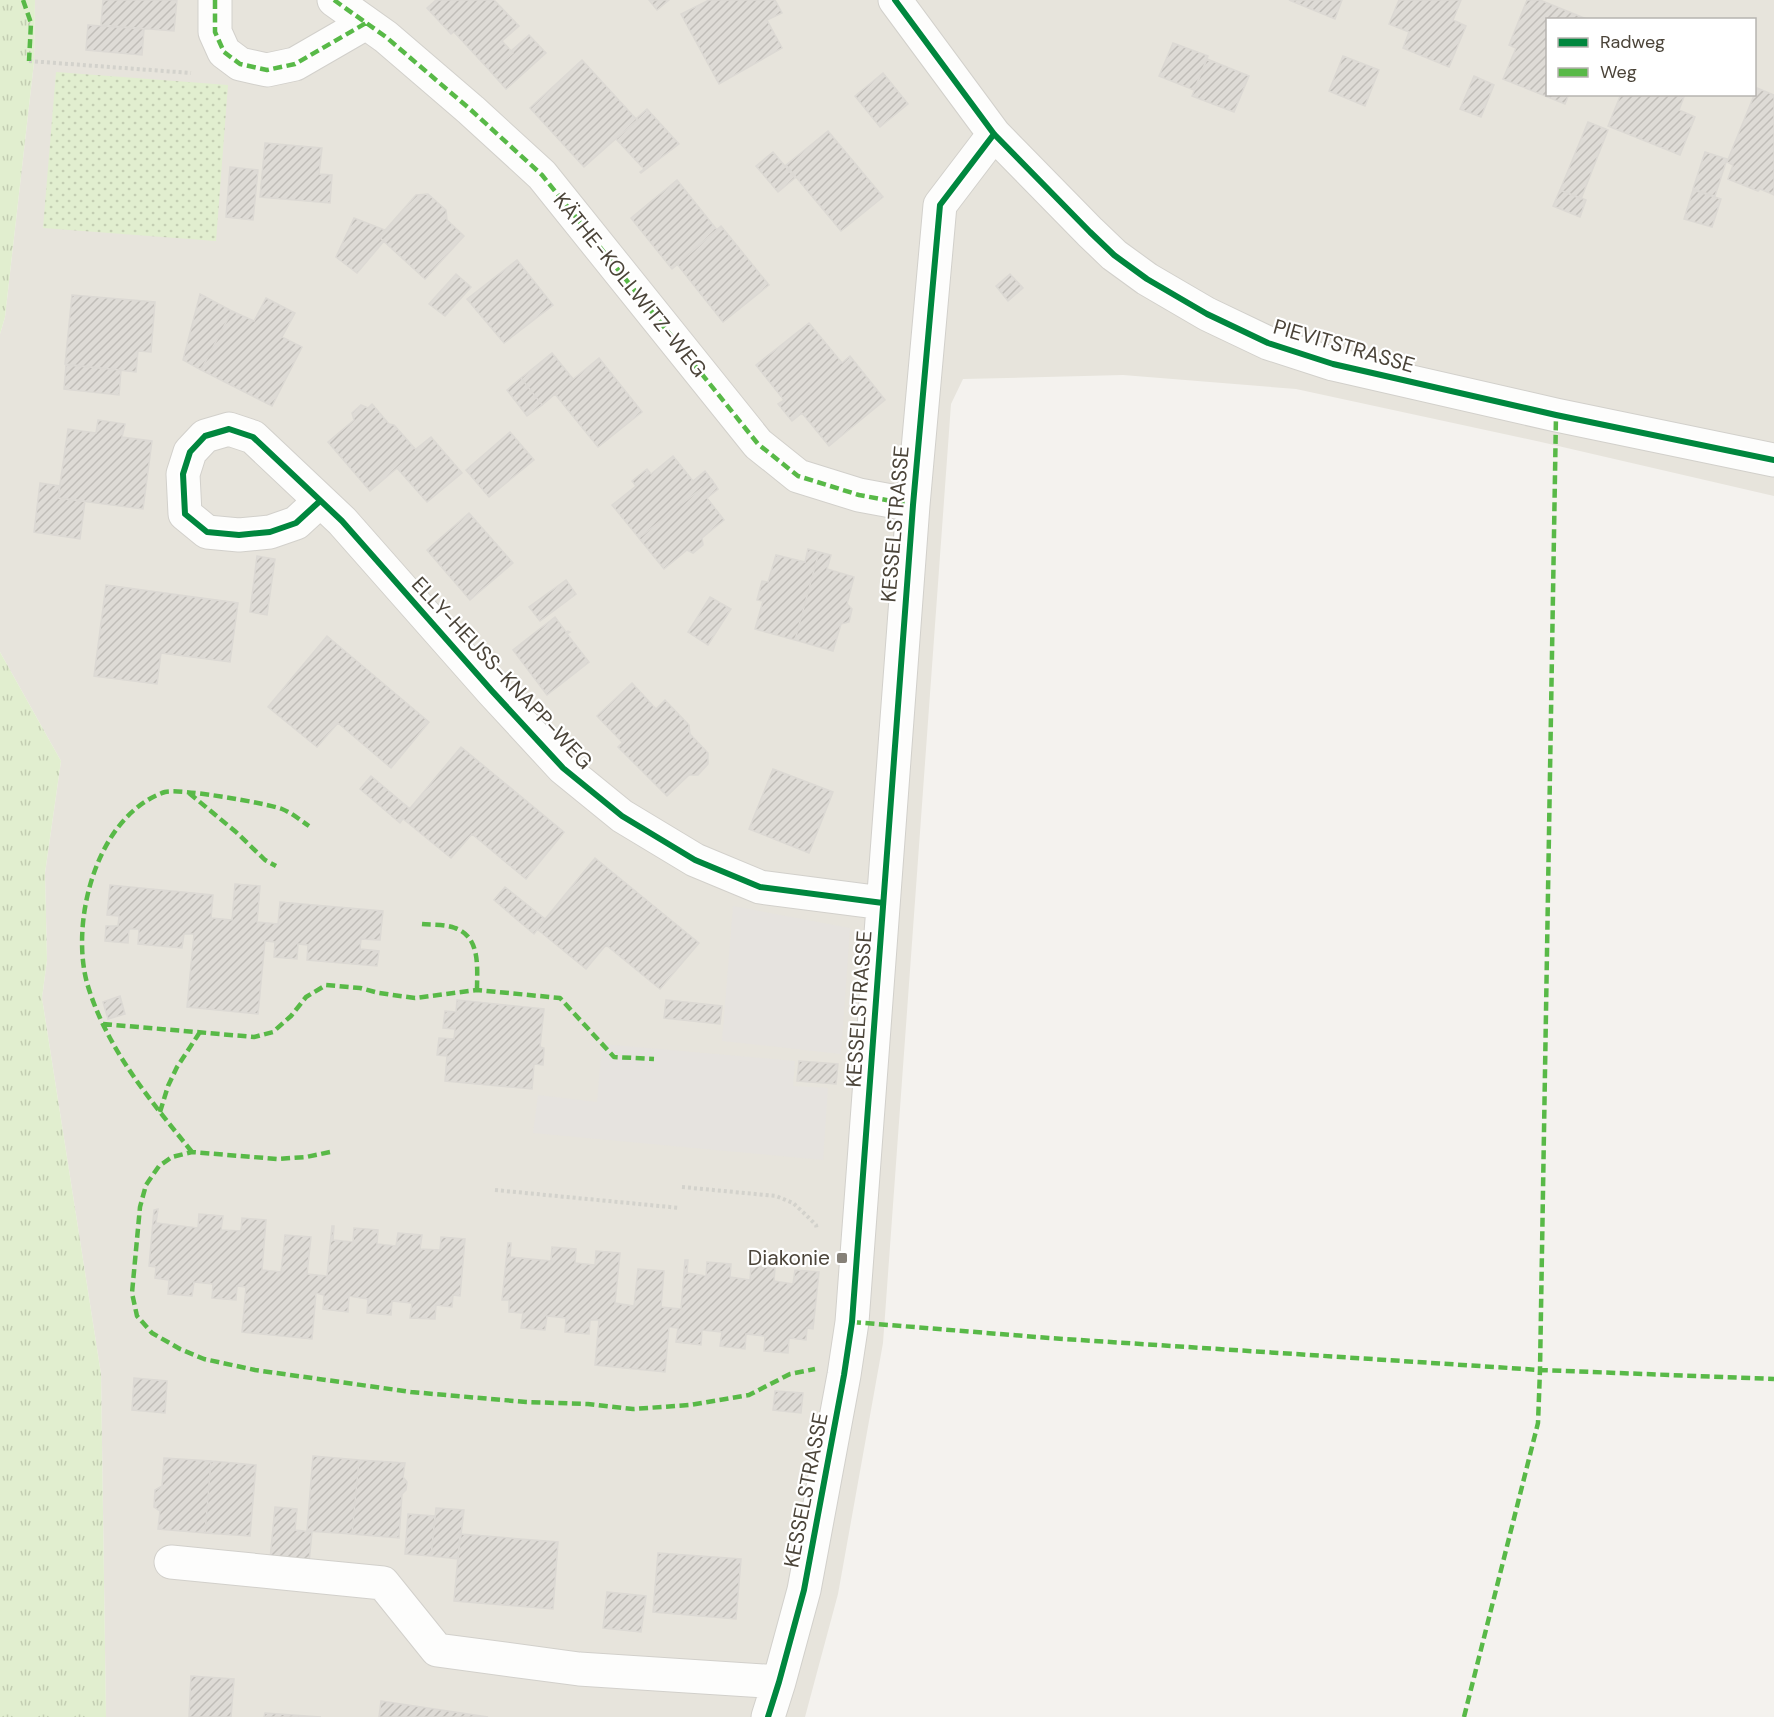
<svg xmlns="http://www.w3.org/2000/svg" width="1774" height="1717" viewBox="0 0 1774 1717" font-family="'DM Sans',sans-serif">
  <defs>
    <pattern id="grass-tufts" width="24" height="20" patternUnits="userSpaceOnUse" patternTransform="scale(1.5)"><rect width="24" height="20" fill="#e1eecf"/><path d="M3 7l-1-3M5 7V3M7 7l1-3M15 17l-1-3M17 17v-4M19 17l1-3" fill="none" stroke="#c3cdb2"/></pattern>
    <pattern id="park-dots" width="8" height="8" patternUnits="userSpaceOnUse" patternTransform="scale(1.5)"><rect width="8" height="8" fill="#e1eecf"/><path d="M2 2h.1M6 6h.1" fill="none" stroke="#c3cdb2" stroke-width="1.8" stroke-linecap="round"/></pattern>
    <pattern id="building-hatch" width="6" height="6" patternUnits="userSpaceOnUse" patternTransform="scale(1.5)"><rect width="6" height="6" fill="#dedbd6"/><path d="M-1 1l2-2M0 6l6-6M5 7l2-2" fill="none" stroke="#c0bdb8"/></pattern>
  </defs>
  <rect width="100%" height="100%" fill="#f4f2ee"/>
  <!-- residential -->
  <path fill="#e7e4dc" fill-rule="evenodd" d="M35,0H1774V496L1541,442L1296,389L1123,375L963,379L951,404L883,1343L838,1594L805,1717H106L101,1374L42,998L47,960L45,873L61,761L0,652V334L5,317L34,62ZM1548,20H1754V94H1548Z"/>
  <!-- grass -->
  <path fill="url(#grass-tufts)" d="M0,0H35L34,62L5,317L0,334Z
    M0,652L61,761L45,873L47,960L42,998L101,1374L106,1717H0Z"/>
  <!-- park -->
  <path fill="url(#park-dots)" d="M56,72L228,85L216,241L43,228Z"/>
  <!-- parking -->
  <path fill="#e6e3df" d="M733,906L850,928L841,1054L722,1041Z
    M602,1044L795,1061L793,1086L828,1088L823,1160L533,1133L538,1095L597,1102Z"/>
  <!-- building -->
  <path fill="url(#building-hatch)" stroke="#dcd9d4" stroke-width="1.5" d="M103,0H177L174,31L101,25Z
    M436,0H494L519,26L502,41L513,53L491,72L454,32L451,34L427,8Z
    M649,0H669L657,10Z
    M709,0H775L782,13L767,20L782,48L719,84L681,14Z
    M1289,0H1342L1335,19Z
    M1399,0H1461L1453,20L1466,26L1449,67L1403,48L1409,32L1389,24Z
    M1527,0H1540L1589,20H1548V94H1569L1565,104L1503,79L1516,48L1509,45Z
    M88,25L144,29L142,55L86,50Z
    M529,35L546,53L506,89L491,72L513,53L511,51Z
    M1173,43L1208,56L1194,90L1159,76Z
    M1343,56L1379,70L1365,106L1329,91Z
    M1207,59L1249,76L1234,112L1192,96Z
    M582,60L637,120L584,167L530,108Z
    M883,73L908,104L880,127L855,96Z
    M1474,76L1494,85L1481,117L1460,109Z
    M1757,88L1774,95V195L1760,189L1758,191L1728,179L1733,165L1727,162Z
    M1621,94H1685L1679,110L1695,117L1680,155L1608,126Z
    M647,109L679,144L641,173L640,172L644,169L616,139L638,120L637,118Z
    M1588,122L1608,130L1581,199L1560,190Z
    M828,131L883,197L841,231L786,165Z
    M265,143L322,148L319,174L332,175L330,203L260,197Z
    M773,152L795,178L778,192L756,166Z
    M1705,152L1727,159L1715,196L1693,189Z
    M230,167L258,170L253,220L226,217Z
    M677,180L717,230L672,269L631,218Z
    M1560,190L1586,200L1580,217L1553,206Z
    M1693,190L1721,199L1712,227L1684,219Z
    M428,194L446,210L447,220L464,236L425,279L379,237L416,195Z
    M354,218L385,230L379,237L384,241L357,273L336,257Z
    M721,226L769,285L723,322L677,264Z
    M517,260L553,305L504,343L467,299Z
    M456,274L471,287L445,316L429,304Z
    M1010,274L1023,288L1008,301L996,286Z
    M200,294L232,311L201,370L183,360Z
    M72,295L155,302L151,352L138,351L136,372L65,364Z
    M266,298L295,313L282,337L302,347L272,406L201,370L232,311L254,321Z
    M809,323L842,363L850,356L885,400L829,446L802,413L792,421L778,404L784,400L756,365Z
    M552,353L573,379L542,405L521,378Z
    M599,358L642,412L598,447L555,394Z
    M66,365L121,370L119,395L64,389Z
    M521,378L542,405L527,416L507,390Z
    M372,404L389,424L394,425L417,451L370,491L328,442L354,420L352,413L361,405L368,408Z
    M98,420L125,424L122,437L152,441L143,509L58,498L68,429L96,433Z
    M510,432L534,460L489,497L466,470Z
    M431,437L462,473L427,502L397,468L417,451L416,449Z
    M673,456L693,481L705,471L712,480L639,538L612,505L636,486L632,481L647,469L651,474Z
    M712,480L718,489L707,498L724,520L702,538L703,545L693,553L687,550L664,569L639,538Z
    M40,483L60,486L58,498L85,501L80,539L34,532Z
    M469,513L513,563L470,600L427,550Z
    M808,549L819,552L795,640L755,629L763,601L757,600L762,581L768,582L776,555L805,562Z
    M819,552L831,555L827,569L854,577L847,604L852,609L849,622L841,624L833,651L795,640Z
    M257,556L275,559L267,615L250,612Z
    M566,580L576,594L540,621L529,607Z
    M106,585L238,603L230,662L161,653L157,684L94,676Z
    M710,597L731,609L708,645L688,632Z
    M555,617L566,632L568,631L570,632L567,634L589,662L547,695L513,650Z
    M327,636L429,722L391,768L338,723L317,747L268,707Z
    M632,683L656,709L623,743L597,716Z
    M665,700L689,725L690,734L708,753V764L698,775H689L667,796L618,747Z
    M461,747L564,832L526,879L472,834L451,858L402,818Z
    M773,769L833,792L809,853L749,829Z
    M371,776L410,809L400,823L360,789Z
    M595,858L699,943L660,989L606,945L586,969L537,929Z
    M235,884L260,886L257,922L278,924L280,902L383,911L380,940L361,939L360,949L379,951L377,966L307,960L308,945L298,944L297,959L274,957L275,942L265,941L258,1014L187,1007L194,934H184L182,948L138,944L139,929H129L128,943L105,941L106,926H118L119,916L107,915L110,885L213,895L211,918L232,920Z
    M505,887L545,919L534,934L494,900Z
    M120,996L125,1014L108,1019L103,1002Z
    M457,1000L544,1009L540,1047L544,1048L543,1065L534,1064L532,1089L445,1081L447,1056L437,1055L439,1038L454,1039L455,1029L443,1028L445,1011L456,1012Z
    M666,1000L722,1006L720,1024L664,1018Z
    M799,1061L838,1064L836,1084L797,1081Z
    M158,1209L156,1223L198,1228L199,1214L223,1216L221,1230L241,1231L242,1218L266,1220L262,1270L281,1272L285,1235L311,1237L307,1274L327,1276L332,1226H334L333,1240L353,1242L354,1228L378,1230L377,1244L396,1246L398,1233L422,1235L420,1249L440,1250L441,1237L465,1239L460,1296L453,1295L452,1307L436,1305L435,1319L410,1318L412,1303L392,1301L391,1315L367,1313L368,1299L349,1296L348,1312L323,1309L324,1295L316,1293L312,1339L242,1332L246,1287L237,1286L236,1300L212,1298L213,1284L194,1282L192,1296L168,1294L169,1280L155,1278L156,1267L149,1266L154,1210Z
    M508,1243H511L510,1257L551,1261L552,1247L576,1249L575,1263L595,1265L596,1251L620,1253L615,1303L634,1306L638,1269L664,1271L661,1307L681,1309L685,1260H688L687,1273L706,1276L707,1262L731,1264L730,1277L750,1280L751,1266L775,1268L774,1281L793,1284L795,1270L819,1272L813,1329L807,1328L806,1340L789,1338L788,1353L764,1351L765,1336L746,1334L745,1349L720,1346L722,1332L702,1330L701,1345L676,1342L678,1328L669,1327L665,1372L595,1365L599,1320H590L589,1334L565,1332L566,1318L547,1316L545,1330L521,1328L523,1313L509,1312V1300H502Z
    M134,1378L167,1381L165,1413L132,1410Z
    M775,1391L803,1393L801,1413L773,1410Z
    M313,1456L359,1460L352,1534L307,1531Z
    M164,1458L211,1461L205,1533L158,1529L160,1511L154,1507L155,1490L162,1486Z
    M359,1460L405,1463L403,1477L407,1482L406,1490L402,1494L399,1538L352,1534Z
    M211,1461L256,1465L250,1536L205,1533Z
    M275,1507L297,1509L295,1530L312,1532L309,1563L270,1559Z
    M436,1508L464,1510L458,1559L431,1556Z
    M408,1514L435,1516L431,1556L405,1554Z
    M460,1534L558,1542L553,1609L454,1601Z
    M658,1553L741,1559L736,1619L653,1612Z
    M607,1592L646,1596L641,1632L603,1628Z
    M191,1676L234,1679L231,1717H189Z
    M381,1701L488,1717H379Z
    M265,1713L321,1717H264Z"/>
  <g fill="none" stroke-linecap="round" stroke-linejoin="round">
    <!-- street casing -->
    <g stroke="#d2d0cb" stroke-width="35">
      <path id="street" d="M215,0V32L224,52L240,64L267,70L295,64L366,23
        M334,0L386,37L471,110L542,175L758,444L798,476L859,495L913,505
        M895,0L994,134L1090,232L1114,255L1147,279L1207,314L1268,343L1333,364L1556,415L1774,460
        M320,501L296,523L270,532L239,535L207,532L185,514L183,474L190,452L205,436L229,429L253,437L342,521L492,691L563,768L622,816L695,860L760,887L883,903
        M171,1562L383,1583L437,1650L579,1669L779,1682
        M768,1717L779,1682L804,1590L844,1375L852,1322L913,505L940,205L994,134"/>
    </g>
    <!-- path -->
    <path stroke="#d3d2cc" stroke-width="4" stroke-dasharray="3 3" stroke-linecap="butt" d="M29,61L191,73
      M682,1187L776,1196L793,1203L805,1214L816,1225L817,1230
      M495,1190L680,1208"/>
    <!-- street -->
    <use href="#street" stroke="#fdfdfc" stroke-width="33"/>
    <!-- quiet -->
    <path stroke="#58b947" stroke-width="4.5" stroke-dasharray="9 4.5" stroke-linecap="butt" d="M23,0L31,23L29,61
      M215,0V32L224,52L240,64L267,70L295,64L366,23
      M334,0L386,37L471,110L542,175L758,444L798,476L859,495L913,505
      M189,793L236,832L265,860L276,866
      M422,924C432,925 445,924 455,928C481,937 477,968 477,990
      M103,1024L254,1037L273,1032L291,1016L306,997L326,985L360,988L379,993L415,998L477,990L560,998L614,1057L654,1059
      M160,1112L168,1086L177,1067L200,1032
      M192,1152C150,1100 106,1048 87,983C70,920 97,815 165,792C179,788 266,803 282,809C292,813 300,820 309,826
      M330,1152L306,1157L277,1159L192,1152L172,1157L159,1166L146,1185L140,1207L132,1293L137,1316L152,1333L180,1349L204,1359L255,1370L411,1392L526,1402L588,1404L633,1409L690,1405L749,1395L790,1374L815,1369
      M852,1322L1049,1338L1540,1370L1774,1379
      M1464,1717L1538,1423L1540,1370L1556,415"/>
    <!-- cycleway casing -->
    <g stroke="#fff" stroke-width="10">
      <path id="cycleway" d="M895,0L994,134L1090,232L1114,255L1147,279L1207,314L1268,343L1333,364L1556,415L1774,460
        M320,501L296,523L270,532L239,535L207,532L185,514L183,474L190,452L205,436L229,429L253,437L342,521L492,691L563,768L622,816L695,860L760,887L883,903
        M768,1717L779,1682L804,1590L844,1375L852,1322L913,505L940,205L994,134"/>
    </g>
    <!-- cycleway -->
    <use href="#cycleway" stroke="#00873e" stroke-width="6"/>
  </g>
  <!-- markers -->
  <rect fill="#868178" stroke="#fff" stroke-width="2" x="836" y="1252" width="12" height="12" rx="3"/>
  <g text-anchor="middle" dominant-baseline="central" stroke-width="4.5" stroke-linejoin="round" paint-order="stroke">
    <!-- street labels -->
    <g font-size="21" fill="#4b4439" stroke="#fff">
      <text transform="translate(630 285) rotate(51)">KÄTHE-KOLLWITZ-WEG</text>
      <text transform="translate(1344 346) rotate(16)">PIEVITSTRASSE</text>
      <text transform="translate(895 524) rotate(-85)">KESSELSTRASSE</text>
      <text transform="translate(502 673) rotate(47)">ELLY-HEUSS-KNAPP-WEG</text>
      <text transform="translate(859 1009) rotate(-86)">KESSELSTRASSE</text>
      <text transform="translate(806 1490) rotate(-79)">KESSELSTRASSE</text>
    </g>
    <!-- poi labels -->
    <g font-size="21" fill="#4b4439" stroke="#fff" text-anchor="end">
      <text x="830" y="1258">Diakonie</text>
    </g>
  </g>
  <!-- legend -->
  <rect x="1546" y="18" width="210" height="78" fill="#ffffff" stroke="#b7b4b0" stroke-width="1.5"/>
  <rect x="1558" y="38" width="30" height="9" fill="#00873e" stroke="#b7b4b0" stroke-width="1.5"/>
  <text x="1600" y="48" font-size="18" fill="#4b4439">Radweg</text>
  <rect x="1558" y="68" width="30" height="9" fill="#58b947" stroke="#b7b4b0" stroke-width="1.5"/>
  <text x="1600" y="78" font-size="18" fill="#4b4439">Weg</text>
</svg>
